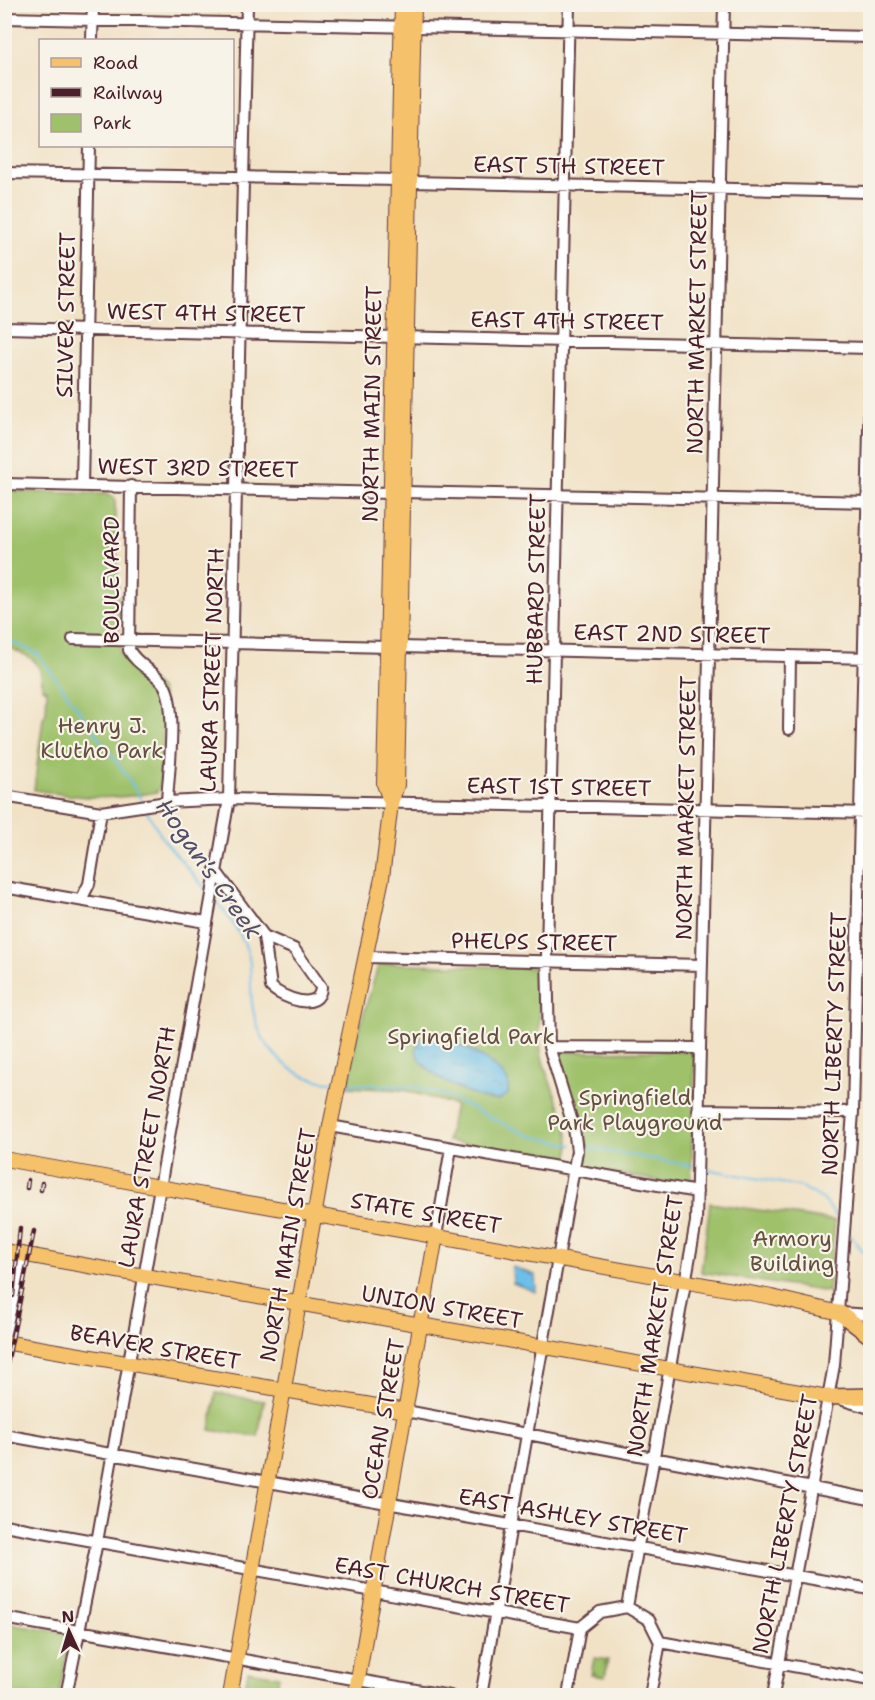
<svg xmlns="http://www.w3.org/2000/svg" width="875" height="1700" viewBox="0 0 875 1700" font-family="'Shantell Sans',sans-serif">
  <defs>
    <pattern id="cemetery-stones" width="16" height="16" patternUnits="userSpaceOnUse" patternTransform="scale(1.5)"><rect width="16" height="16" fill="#9fc16b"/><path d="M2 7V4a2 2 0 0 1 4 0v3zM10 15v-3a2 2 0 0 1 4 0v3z" fill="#8aa55d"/></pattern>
    <pattern id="water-ripples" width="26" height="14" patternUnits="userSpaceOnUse" patternTransform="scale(1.5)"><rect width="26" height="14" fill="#6cbfe8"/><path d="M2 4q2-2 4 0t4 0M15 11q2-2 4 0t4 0" fill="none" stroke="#5b9bbc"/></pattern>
  </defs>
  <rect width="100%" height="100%" fill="#f7f3e8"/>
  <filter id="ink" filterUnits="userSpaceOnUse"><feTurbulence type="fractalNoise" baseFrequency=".0167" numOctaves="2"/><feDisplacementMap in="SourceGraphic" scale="12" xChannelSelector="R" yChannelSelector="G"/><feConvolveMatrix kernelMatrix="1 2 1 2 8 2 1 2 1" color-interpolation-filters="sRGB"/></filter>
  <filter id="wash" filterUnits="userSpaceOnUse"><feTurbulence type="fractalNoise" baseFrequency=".008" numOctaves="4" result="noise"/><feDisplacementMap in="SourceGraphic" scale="24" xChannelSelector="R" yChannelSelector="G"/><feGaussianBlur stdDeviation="1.35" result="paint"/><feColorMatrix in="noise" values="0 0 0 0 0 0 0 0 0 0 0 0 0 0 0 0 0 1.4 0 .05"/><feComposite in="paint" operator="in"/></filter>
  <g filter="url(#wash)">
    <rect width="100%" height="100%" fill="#f1e2c6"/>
    <!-- cemetery -->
    <path fill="url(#cemetery-stones)" stroke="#74704b" stroke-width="1.5" d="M594,1658L608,1660L605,1677L591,1675Z"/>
    <!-- green -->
    <path fill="#9fc16b" stroke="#74704b" stroke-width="1.5" d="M5,491L105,494L115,498L120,654L161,690L165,707L160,786L157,792C107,801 83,798 34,790L43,718L46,713L47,690L42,688C43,658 28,656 5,646Z
      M379,963L541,968C541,995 537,1025 541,1052C547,1088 576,1124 568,1160L563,1162L447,1141L455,1105L404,1090L348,1087L357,1036Z
      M695,1051L691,1187L587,1168L585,1164L587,1143L557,1052Z
      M710,1203L835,1221L828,1292L701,1272Z
      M216,1393L264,1401L258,1437L210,1430Z
      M4,1623L70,1634L59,1695H5Z
      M248,1671L279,1676L276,1695H244Z"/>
    <!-- water -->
    <path fill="url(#water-ripples)" stroke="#5b6f8a" stroke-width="1.5" d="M434,1035C460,1043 492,1059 508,1081V1094L499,1100C476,1102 418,1073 416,1049L422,1038Z
      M512,1267L535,1275L536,1292L513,1283Z"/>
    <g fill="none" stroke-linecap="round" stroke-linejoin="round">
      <!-- stream -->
      <path stroke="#6cbfe8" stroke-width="2" d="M4,638L38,654L129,779L143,803
        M145,808L163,839L208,892
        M216,901C229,917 244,936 249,957C252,972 250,988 252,1003C257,1046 290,1081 334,1082
        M343,1083L416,1087L447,1096L527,1135L572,1145
        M580,1146L693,1166
        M701,1168L802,1187L824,1200L841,1223
        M848,1232L870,1261"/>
    </g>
  </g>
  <g filter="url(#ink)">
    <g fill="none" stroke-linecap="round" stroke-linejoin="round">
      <!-- minor casing -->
      <g stroke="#633c42" stroke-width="14">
        <path id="minor" d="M4,18L870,37
          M92,40L93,4
          M4,173L398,180
          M410,182L870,192
          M4,328L870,348
          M4,484L391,493
          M82,485L89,146
          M131,486L129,650C136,664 152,670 162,682C179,701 168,776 167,802
          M403,492L870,502
          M73,639L388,647
          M400,647L870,658
          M789,729L790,656
          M4,796L101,812L167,802L229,799L870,813
          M215,870L264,936L294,949L321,987C320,1013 282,998 271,987L264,936
          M4,887L206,922
          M81,900L89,884L101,812
          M366,957L702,965
          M549,1047L700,1048
          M698,1110L853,1112
          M330,1126L697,1192
          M436,1236L451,1148
          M840,1313L870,1315
          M4,1336L24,1254
          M843,1400L870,1408
          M406,1411L870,1499
          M4,1435L870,1589
          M4,1525L580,1628
          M627,1607L696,1222L724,4
          M4,1618L450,1696
          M580,1628L600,1612L627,1607L649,1620L660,1642L870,1680
          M66,1696L97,1542L229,799L247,4
          M481,1696L577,1151L574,1128L549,1047L547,952L569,4
          M568,1696L580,1628
          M650,1696L660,1642
          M773,1696L834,1365L853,1112L870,389"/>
      </g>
      <!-- major casing -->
      <g stroke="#633c42" stroke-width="16">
        <path id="major" d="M391,803L384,784L402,4
          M4,1159L772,1297L840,1313
          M4,1251L828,1397
          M4,1342L406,1411
          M230,1696L330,1126L382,878L391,803L397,785L414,4
          M355,1696L436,1236"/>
      </g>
      <!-- highway casing -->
      <g stroke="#633c42" stroke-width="18">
        <path id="highway" d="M840,1313L870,1336
          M828,1397L870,1396"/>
      </g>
      <!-- minor -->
      <use href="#minor" stroke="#fff" stroke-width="10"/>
      <!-- major -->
      <use href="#major" stroke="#f5c16b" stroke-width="14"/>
      <!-- highway -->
      <use href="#highway" stroke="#f5c16b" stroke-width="15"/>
      <!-- rail casing -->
      <g stroke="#4a1f2b" stroke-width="4.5">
        <path id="rail" d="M27,1188L28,1180
          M41,1190L42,1183
          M13,1296L20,1228
          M4,1379L34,1231"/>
      </g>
      <!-- rail -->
      <use href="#rail" stroke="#f7f3e8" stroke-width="2" stroke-dasharray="7" stroke-linecap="butt"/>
    </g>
  </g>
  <g text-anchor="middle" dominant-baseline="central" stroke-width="4.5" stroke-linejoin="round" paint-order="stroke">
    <!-- street labels -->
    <g font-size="22" fill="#4a1f2b" stroke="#f7f3e8">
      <text transform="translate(569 166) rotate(1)">EAST 5TH STREET</text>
      <text transform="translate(206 313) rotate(1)">WEST 4TH STREET</text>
      <text transform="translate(66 315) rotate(-89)">SILVER STREET</text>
      <text transform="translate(567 321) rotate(1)">EAST 4TH STREET</text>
      <text transform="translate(697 322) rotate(-89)">NORTH MARKET STREET</text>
      <text transform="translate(372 404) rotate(-89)">NORTH MAIN STREET</text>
      <text transform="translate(198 468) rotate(1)">WEST 3RD STREET</text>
      <text transform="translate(111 580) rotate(-90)">BOULEVARD</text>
      <text transform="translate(536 589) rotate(-89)">HUBBARD STREET</text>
      <text transform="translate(672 634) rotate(1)">EAST 2ND STREET</text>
      <text transform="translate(212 670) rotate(-88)">LAURA STREET NORTH</text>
      <text transform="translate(559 787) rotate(1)">EAST 1ST STREET</text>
      <text transform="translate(686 808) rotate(-89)">NORTH MARKET STREET</text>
      <text transform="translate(534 942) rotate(1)">PHELPS STREET</text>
      <text transform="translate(834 1044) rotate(-88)">NORTH LIBERTY STREET</text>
      <text transform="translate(147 1147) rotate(-80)">LAURA STREET NORTH</text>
      <text transform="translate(426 1213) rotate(10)">STATE STREET</text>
      <text transform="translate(288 1245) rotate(-80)">NORTH MAIN STREET</text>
      <text transform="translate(442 1307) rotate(10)">UNION STREET</text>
      <text transform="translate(655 1326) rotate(-81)">NORTH MARKET STREET</text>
      <text transform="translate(155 1347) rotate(10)">BEAVER STREET</text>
      <text transform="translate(383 1419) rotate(-80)">OCEAN STREET</text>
      <text transform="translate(573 1516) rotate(10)">EAST ASHLEY STREET</text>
      <text transform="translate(785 1524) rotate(-79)">NORTH LIBERTY STREET</text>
      <text transform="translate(452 1585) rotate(10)">EAST CHURCH STREET</text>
    </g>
    <!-- park labels -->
    <g font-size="22" fill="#64503e" stroke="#f7f3e8">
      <text x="102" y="725">Henry J.<tspan x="102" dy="25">Klutho Park</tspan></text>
      <text x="471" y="1036">Springfield Park</text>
      <text x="635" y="1097">Springfield<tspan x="635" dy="25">Park Playground</tspan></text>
      <text x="792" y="1238">Armory<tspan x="792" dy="25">Building</tspan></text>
    </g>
    <!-- water labels -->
    <g font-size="24" font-style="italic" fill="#544f64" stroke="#f7f3e8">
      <text transform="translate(209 869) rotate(55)">Hogan's Creek</text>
    </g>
  </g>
  <!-- margin -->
  <rect width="875" height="1700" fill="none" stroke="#f7f3e8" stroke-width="24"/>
  <!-- legend -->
  <rect x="39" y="39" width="195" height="108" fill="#f7f3e8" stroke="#b29e9c" stroke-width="1.5"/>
  <rect x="51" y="58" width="30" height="9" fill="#f5c16b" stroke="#b29e9c" stroke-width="1.5"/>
  <text x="93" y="69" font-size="18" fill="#4a1f2b">Road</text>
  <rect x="51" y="88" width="30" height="9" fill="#4a1f2b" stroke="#b29e9c" stroke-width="1.5"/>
  <text x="93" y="99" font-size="18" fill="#4a1f2b">Railway</text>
  <rect x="51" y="114" width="30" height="18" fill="#9fc16b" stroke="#b29e9c" stroke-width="1.5"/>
  <text x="93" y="129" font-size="18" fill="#4a1f2b">Park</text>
  <!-- north arrow -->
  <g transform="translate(69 1631) rotate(356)" stroke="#f7f3e8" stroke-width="4.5" paint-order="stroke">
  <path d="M0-4.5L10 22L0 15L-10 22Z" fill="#4a1f2b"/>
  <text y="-9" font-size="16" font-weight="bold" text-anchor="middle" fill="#4a1f2b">N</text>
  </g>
</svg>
